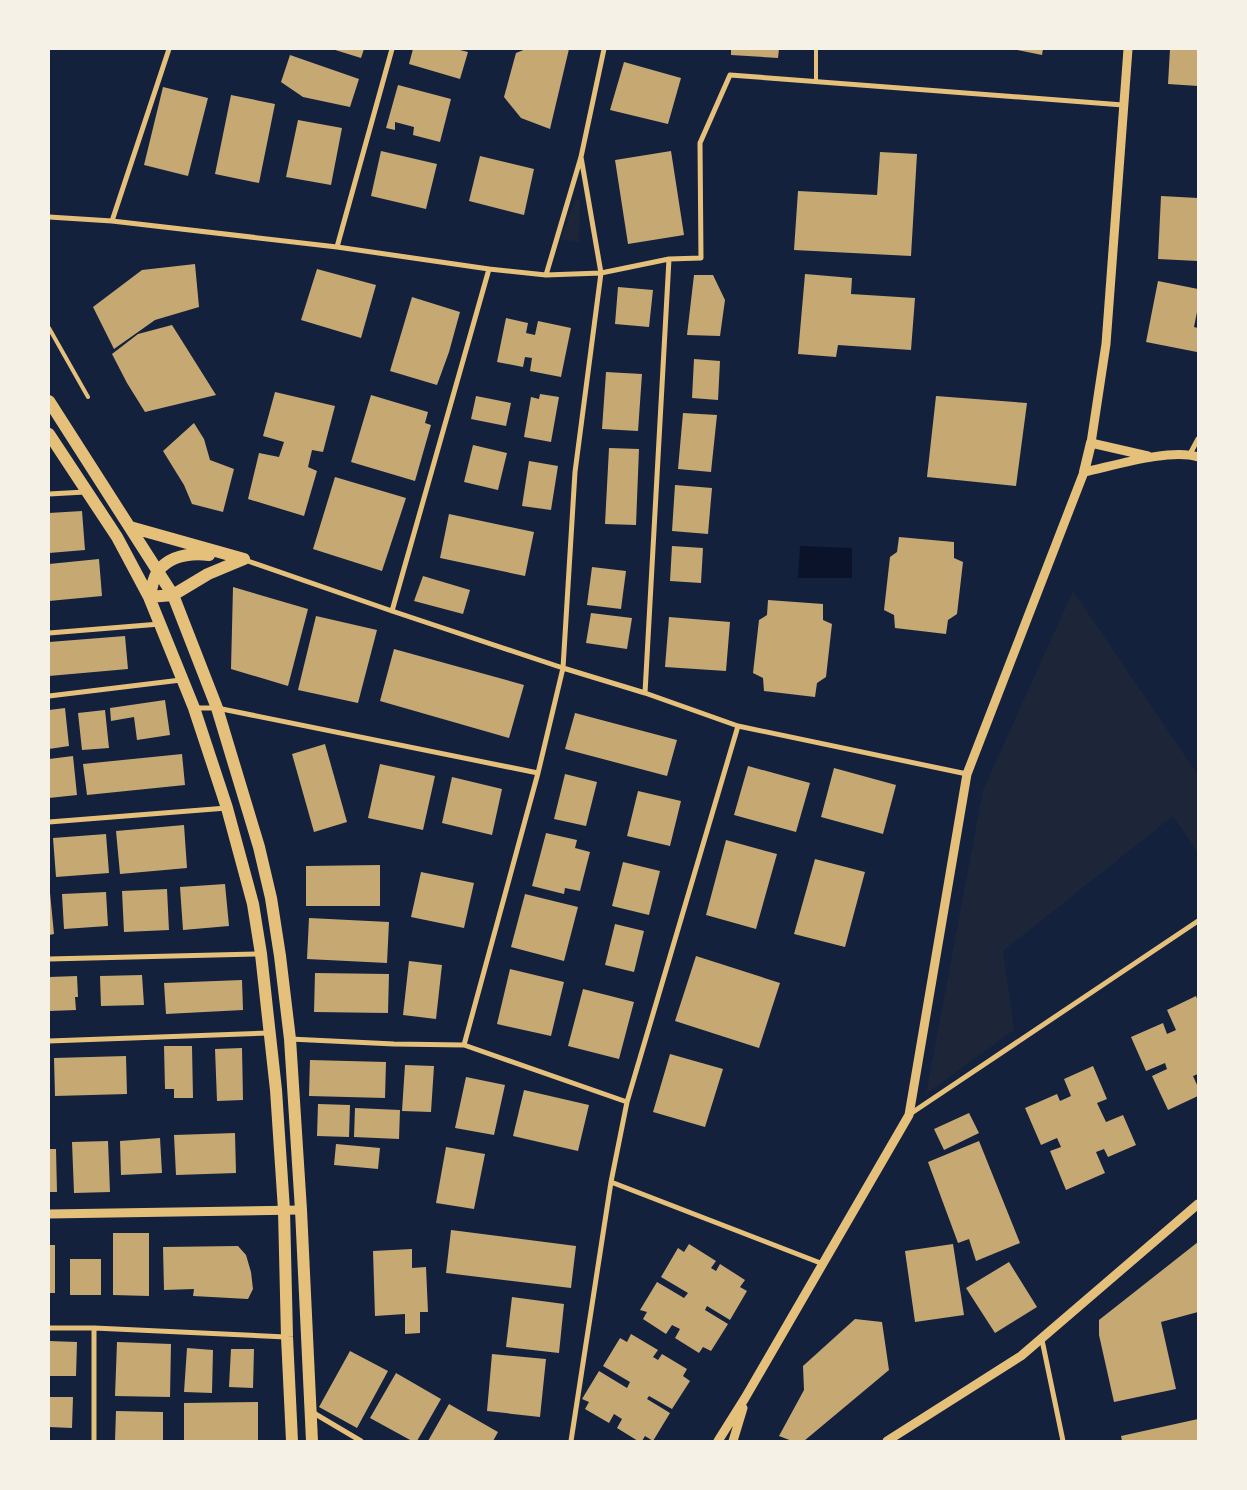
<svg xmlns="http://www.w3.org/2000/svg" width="1247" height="1490" viewBox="0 0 1247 1490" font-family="'Roboto Condensed',sans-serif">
  <rect width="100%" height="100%" fill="#14213d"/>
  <!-- green -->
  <path fill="#1d2539" d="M575,199L580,200L579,242L561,240Z
    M1073,591L1198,775V853L1173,816L1003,951L1014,1030L926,1094L983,790Z"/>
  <!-- water -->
  <path fill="#0b132b" d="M800,546L852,548V578H798Z"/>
  <!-- building -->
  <path fill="#c6a872" d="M332,49H364L361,58Z
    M413,49H456L468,52L460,79L409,64Z
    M526,49H569L550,129L521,118L504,97L516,53Z
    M731,49H779L778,58L731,55Z
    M1012,49H1043L1042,55Z
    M1170,49H1198V86L1168,84Z
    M290,55L359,79L350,107L303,97L281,82Z
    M624,62L681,78L668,124L610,110Z
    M398,85L451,99L440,142L413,135L414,127L395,122V130L386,128Z
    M163,87L208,98L188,176L144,165Z
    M231,95L275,104L259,183L215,174Z
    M298,120L342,128L331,185L286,177Z
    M381,151L437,164L426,209L371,196Z
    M671,151L684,235L628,244L615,160Z
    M880,152L917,154L911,256L794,250L798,191L877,195Z
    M480,156L534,169L524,215L469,201Z
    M1161,196L1198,198V261L1158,259Z
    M195,264L199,307L155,320L114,349L93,307L142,270Z
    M317,269L376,285L361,338L301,320Z
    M805,274L852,278L851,294L915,298L911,350L838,345L836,357L798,354Z
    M694,275H713L725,300L720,336L687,335Z
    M1158,281L1198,289V312H1197L1194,327L1198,328L1197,352L1146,342Z
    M618,287L653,290L649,327L615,324Z
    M412,297L460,312L449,352L437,385L390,371Z
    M506,318L528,323L526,333L535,335L538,321L571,328L561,377L530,371L532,358L525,357L523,367L497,362Z
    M172,325L216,395L145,412L127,383L112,354L138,334Z
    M694,359L720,361L718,400L692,398Z
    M606,372L642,374L638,431L602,429Z
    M275,392L335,406L323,452L312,450L308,467L317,471L304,516L248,499L259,453L279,457L284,442L263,436Z
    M540,394L559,397L551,442L524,437L531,397L539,399Z
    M371,395L428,412L425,423L431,425L415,481L351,462Z
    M476,396L511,403L506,426L471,419Z
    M936,396L1027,403L1016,486L927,477Z
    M683,413L717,415L711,472L678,469Z
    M194,423L204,439L210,460L234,469L223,512L192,504L184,485L163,451Z
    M473,445L507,453L498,490L464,482Z
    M609,448L639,449L636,525L605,524Z
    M529,461L558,466L551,510L522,506Z
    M335,477L406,498L382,571L313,549Z
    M675,485L712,488L708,534L672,531Z
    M82,511L85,550L49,553V513Z
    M449,514L534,532L525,576L440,558Z
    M899,537L954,542V558L963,562L957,614L948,620L946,634L895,628L894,615L884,610L890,557L897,552Z
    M672,546L703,548L701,583L670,581Z
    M99,559L102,596L49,601V564Z
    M592,567L626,571L621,609L587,605Z
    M423,576L470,590L463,614L414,601Z
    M233,587L308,609L288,686L231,669Z
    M768,600L823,604V620L832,624L826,677L817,683L815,697L764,691L763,678L753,673L759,620L767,615Z
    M591,613L632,618L627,649L586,643Z
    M316,616L377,630L358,703L298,690Z
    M669,617L730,622L726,671L665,667Z
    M125,636L128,669L49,676V642Z
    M394,649L524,685L509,738L380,701Z
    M165,700L170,735L137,740L134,717L111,721L110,708Z
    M65,708L69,746L49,749V710Z
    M105,710L109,748L82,750L78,713Z
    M575,713L677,740L667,776L565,749Z
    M325,744L347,822L314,832L292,754Z
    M182,754L185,785L87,795L83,764Z
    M73,756L77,795L49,798V759Z
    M380,764L435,776L423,830L368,818Z
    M748,766L810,783L796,832L734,815Z
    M834,768L896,785L883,834L821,817Z
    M565,774L597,782L586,826L554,819Z
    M452,777L502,789L492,835L442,823Z
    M638,791L681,801L670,846L627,836Z
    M184,825L187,868L120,874L116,831Z
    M546,833L577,840L575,848L590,852L580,891L565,888L564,894L532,886Z
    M106,834L109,873L56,877L53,838Z
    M726,840L777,854L756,929L706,915Z
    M815,859L865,872L845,947L794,934Z
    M623,862L660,871L649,915L612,906Z
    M380,865V906H306V866Z
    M421,872L474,883L464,928L411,917Z
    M225,884L229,926L183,930L180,887Z
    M167,889L169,930L124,932L122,891Z
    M106,892L108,926L64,929L62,894Z
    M49,893H50L54,934L49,935Z
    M525,894L578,907L564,961L511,947Z
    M309,918L389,922L387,963L307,959Z
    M615,924L644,931L634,972L605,965Z
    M696,956L780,983L759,1048L675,1021Z
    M409,961L442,965L436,1019L403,1015Z
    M510,969L564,982L551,1036L497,1024Z
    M315,973L389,974L388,1013L314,1012Z
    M142,975L144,1005L101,1006L100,976Z
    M77,976L78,997H75L76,1010L49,1011V977Z
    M242,980L243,1010L166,1014L164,983Z
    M583,989L634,1002L619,1059L568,1046Z
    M1196,996L1198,1001V1074L1193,1076L1198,1087V1096L1168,1110L1152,1076L1167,1069L1165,1063L1146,1071L1131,1037L1163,1023L1167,1034L1176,1030L1167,1010Z
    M164,1046H192L193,1098H174V1089H165Z
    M242,1048L243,1100L217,1101L215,1049Z
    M670,1054L723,1069L705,1127L653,1112Z
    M126,1056L127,1094L55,1096L54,1058Z
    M310,1060L386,1062L385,1098L309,1096Z
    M405,1065L434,1066L431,1112L402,1111Z
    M1093,1066L1107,1099L1097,1103L1106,1122L1123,1115L1136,1145L1108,1157L1104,1149L1096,1152L1105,1173L1066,1190L1050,1151L1061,1147L1057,1138L1041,1145L1025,1108L1057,1094L1060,1101L1071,1096L1064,1079Z
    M466,1077L505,1085L494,1135L455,1128Z
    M524,1090L589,1105L578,1151L513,1136Z
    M318,1104L350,1105L349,1137L317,1136Z
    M355,1108L400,1110L399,1139L354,1137Z
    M969,1113L979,1133L944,1150L934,1129Z
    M235,1133L236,1173L176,1175L174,1135Z
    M160,1138L162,1173L121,1175L120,1141Z
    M108,1141L110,1192L74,1193L72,1142Z
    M979,1141L1020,1243L976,1261L969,1239L958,1243L928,1162Z
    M336,1144L380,1148L378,1169L334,1165Z
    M446,1147L485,1154L474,1209L436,1203Z
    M49,1149H56L57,1192H49Z
    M451,1230L576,1246L571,1288L446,1273Z
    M113,1233H149V1296L113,1295Z
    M1198,1242V1312L1161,1322L1176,1389L1114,1402L1099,1335V1320Z
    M689,1244L716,1261L711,1268L716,1271L720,1264L745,1280L740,1287L747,1291L730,1320L707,1306L705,1310L728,1324L711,1351L703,1347L699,1353L675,1338L680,1329L672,1325L666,1334L643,1319L647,1312L640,1310L657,1282L684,1298L688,1293L661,1277L678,1248L684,1252Z
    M953,1244L964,1315L915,1322L905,1251Z
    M49,1245H55V1293H49Z
    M238,1246L246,1255L251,1272L253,1289L248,1299L193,1296L194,1289L164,1290L163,1247Z
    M412,1249V1268L426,1267L428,1312H420V1333L405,1334V1314L375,1316L373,1251Z
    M70,1259H101V1295H70Z
    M1009,1262L1037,1307L995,1333L966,1288Z
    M512,1297L564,1304L559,1353L506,1347Z
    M855,1319L882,1322L889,1370L804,1441H792L779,1436L804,1390L803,1366Z
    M631,1334L658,1350L653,1357L658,1360L662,1354L687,1369L683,1376L690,1381L672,1409L649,1396L647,1399L670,1413L653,1441L645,1436L642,1441H638L617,1428L622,1419L614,1414L609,1423L585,1409L589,1402L582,1399L599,1371L627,1388L630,1382L603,1366L620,1338L627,1342Z
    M49,1341L77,1342L76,1376H49Z
    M117,1342L171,1344L170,1397L115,1396Z
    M187,1348L213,1350L212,1393L184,1392Z
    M231,1349H254L253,1388L229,1387Z
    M350,1351L388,1371L357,1428L319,1407Z
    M492,1354L546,1359L540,1417L487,1411Z
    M396,1373L441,1399L417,1441H412L370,1418Z
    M49,1397H73L72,1428L49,1427Z
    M258,1402V1441H184V1403Z
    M449,1404L498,1432L493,1441H428Z
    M116,1411L163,1412V1441H115Z
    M1198,1419V1441H1122L1121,1436Z"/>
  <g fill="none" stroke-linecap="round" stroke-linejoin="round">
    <!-- service -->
    <path stroke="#e5c07b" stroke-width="4" d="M816,49V82
      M49,328L88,397"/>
    <!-- minor -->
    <path stroke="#e5c07b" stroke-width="5" d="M49,217L112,221L337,247L489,269L546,275L601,273L669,259L701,258L700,143L730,75L1123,105
      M112,221L169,49
      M337,247L392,49
      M546,275L581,157L604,49
      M1190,454L1198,439
      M49,494L85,492
      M245,560L392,611L563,668L645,693L738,726L967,774
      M392,611L489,269
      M49,633L160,624
      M645,693L669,259
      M49,696L181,680
      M195,708H217L538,773
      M49,822L227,808
      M49,959L261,954
      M290,1039L394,1044L464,1045L627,1102
      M49,1041L269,1033
      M464,1045L538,773L563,668L575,472L601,273L581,157
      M910,1114L1198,921
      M611,1182L823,1264
      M49,1328H94L286,1337
      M1042,1340L1063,1441
      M312,1412L361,1441
      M94,1441V1328
      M571,1441L611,1182L627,1102L738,726"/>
    <!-- tertiary -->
    <path stroke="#e5c07b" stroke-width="9" d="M1128,49L1106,344L1091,443L1148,456
      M49,1214L301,1210
      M718,1441L745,1398L909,1115L967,774L1084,472C1113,466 1170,448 1198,457
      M733,1441L743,1408
      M887,1441L1021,1356L1198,1204"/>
    <!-- secondary -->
    <path stroke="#e5c07b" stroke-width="10" d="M1084,472L1091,443"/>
    <!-- primary -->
    <path stroke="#e5c07b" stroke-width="12" d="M49,401L173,595L217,708L259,847L271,898L280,956L290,1039L301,1210L312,1441
      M49,434L117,537L149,597L194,708L227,808L253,904L261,954L276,1090L284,1210L287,1337L292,1441
      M130,527L244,559
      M149,597C152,589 153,577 158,571C171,555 191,553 209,555
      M149,597L173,595L208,574L244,559"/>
  </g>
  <!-- border -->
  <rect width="1247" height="1490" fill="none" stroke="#f6f1e7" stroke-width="100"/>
</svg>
